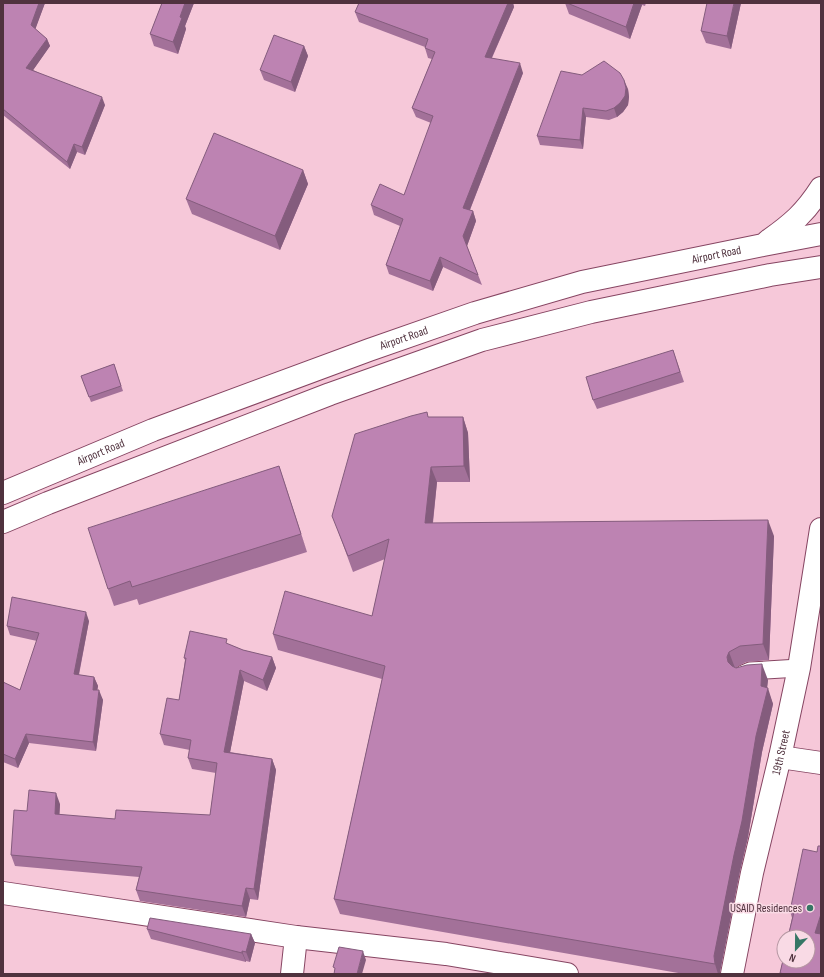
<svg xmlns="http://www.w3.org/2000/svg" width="824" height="977" viewBox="0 0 824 977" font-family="'Sofia Sans Condensed',sans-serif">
  <rect width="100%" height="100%" fill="#f6c8d9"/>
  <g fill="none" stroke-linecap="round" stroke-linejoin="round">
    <!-- lane casing -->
    <g stroke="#864562" stroke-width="19">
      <path id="lane" d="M743,674L750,671L799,668"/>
    </g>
    <!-- street casing -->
    <g stroke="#864562" stroke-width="24">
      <g id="street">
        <path d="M780,757L821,763"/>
        <path d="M3,893L296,937L446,954L567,974"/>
        <path d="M292,974L296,937"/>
        <path id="s1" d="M732,974L752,873L780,757L799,668L821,529"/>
      </g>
    </g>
    <!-- primary casing -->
    <g stroke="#864562" stroke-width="24">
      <g id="primary">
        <path d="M768,241C792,224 805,213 821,188"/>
        <path id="s2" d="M3,493L153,430L369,350L475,313L582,282L763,245L821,234"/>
        <path d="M3,522L48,503L330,394L482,340L591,312L770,275L821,267"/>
      </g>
    </g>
    <!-- lane -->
    <use href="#lane" stroke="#fff" stroke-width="17"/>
    <!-- street -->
    <use href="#street" stroke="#fff" stroke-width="22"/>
    <!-- primary -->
    <use href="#primary" stroke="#fff" stroke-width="22"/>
  </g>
  <!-- wall -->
  <path fill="#a37199" d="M3,3H45L35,29L47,39L50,46L33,70L105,105L85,155L77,152L70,169L3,115Z
    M162,3H194L185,26L186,29L178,54L154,46L150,34Z
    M359,3H513L514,7L492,58L523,73L470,210L473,211L476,221L467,246L482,285L443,267L433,291L389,274L386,265L400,226L374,215L371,205L404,195L431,123L416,117L412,108L432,59L428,58L425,48V47L359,22L355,12Z
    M565,3H646L645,6L642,5L630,39L569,14Z
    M741,3L731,49L706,43L701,31Z
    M304,46L308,56L295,92L264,80L260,70Z
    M582,75L628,89L629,97L628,105L623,112L617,117L609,120L586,117L583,149L540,145L537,136Z
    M303,170L308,184L280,250L192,214L186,199Z
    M673,350L684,382L597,409L593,400Z
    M114,364L123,391L91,402L81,376Z
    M428,417H463L468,433L470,482H437L433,523L774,536L769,660L746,662L735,668L768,680L767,688L773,704L762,752L748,837L740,871L720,972V974H684L340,914L334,899L382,679L278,650L273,634L372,616L385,559L353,572L338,531Z
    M279,466L307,552L139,605L137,599L114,606L108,589Z
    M89,621L79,675L94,677L98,686L97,690L103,700L96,751L29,743L18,768L3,762V682L20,690L37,641L10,635L7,626Z
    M228,644L243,650L272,657L276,668L267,691L244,681L230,752L272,759L276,770L258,900L250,899L246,917L140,901L136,890L139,877L15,866L11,855L27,811L60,804L59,815L115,819L210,815L216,773L192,769L188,758L190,750L164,745L160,734L179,700L185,660L184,658Z
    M821,846V974H781L780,973L792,918L790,911L817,852Z
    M147,929L251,934L255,943L250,962L246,961V962L151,939Z"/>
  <!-- shaded-wall -->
  <path fill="#845c7d" d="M39,3H45L34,33L31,25Z
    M185,3H194L185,26L186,29L178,54L173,42L180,17Z
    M508,3H513L514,7L488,66L485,57Z
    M634,3H641L642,5L630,39L626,27Z
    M734,3H741L731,49L727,36Z
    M47,39L50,46L29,76L26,68Z
    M304,46L308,56L295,92L291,82Z
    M520,63L523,73L467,217L463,208Z
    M624,80L628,89L629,97L628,105L623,112L617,117L614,108Z
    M102,97L105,105L85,155L82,147Z
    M583,108L586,117L583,149L580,140Z
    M74,144L77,152L70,169L67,162Z
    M303,170L308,184L280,250L275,236Z
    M473,211L476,221L467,246L463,236Z
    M440,257L443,267L433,291L430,281Z
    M463,417L468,433L470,482L464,466Z
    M279,466L285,484L307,552L301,534Z
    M431,467L437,482L431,538L425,523Z
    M768,520L774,536L769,660L763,644Z
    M86,612L89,621L77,683L74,674Z
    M729,652L735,668L734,678L728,662L727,657Z
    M272,657L276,668L267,691L263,680Z
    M762,664L768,680L767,688H768L773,704L762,752L748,837L740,871L720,972V974H718L715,964L714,956L761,686Z
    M240,670L244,681L228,763L224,752Z
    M94,677L98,686L96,699L93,690Z
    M99,690L103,700L96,751L93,742Z
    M26,734L29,743L18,768L15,759Z
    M272,759L276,770L258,900L254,889Z
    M56,793L60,804L59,825L55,814Z
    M246,888L250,899L246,917L242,906Z
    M821,914V934L818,942L815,933Z
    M251,934L255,943L250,962L246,952Z
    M242,951L246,961V962L242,953Z
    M363,951L366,960L362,974H357Z"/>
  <!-- building -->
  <path fill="#bd83b2" stroke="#845c7d" d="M3,3H39L31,25L47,39L26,68L102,97L82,147L74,144L67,162L3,109Z
    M162,3H185L180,17L182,18L173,42L150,34Z
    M359,3H508L485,57L520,63L463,208L473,211L463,236L478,275L440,257L430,281L386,265L403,219L371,205L380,184L404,195L433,116L412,108L435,52L425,48L428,39L355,12Z
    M567,3H634L626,27Z
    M707,3H734L727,36L701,31Z
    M274,35L304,46L291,82L260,70Z
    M604,61L620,73L624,80L626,88L625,96L620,103L614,108L606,111L583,108L580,140L537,136L561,71L582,75Z
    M214,133L303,170L275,236L186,199Z
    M673,350L680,372L593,400L586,377Z
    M114,364L121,386L89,397L81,376Z
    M427,412L428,417H463L464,466L431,467L425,523L768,520L763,644L740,646L729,652L727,657L728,662L732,666L736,668L747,665L762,664L761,686L768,688L756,736L742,821L734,855L714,956L715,964L334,899L385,666L273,634L285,591L372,616L389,539L348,556L332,516L355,434L411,416Z
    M279,466L301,534L132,587L130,581L108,589L88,528Z
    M12,597L86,612L74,674L94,677L93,690H99L93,742L26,734L15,759L3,754V682L20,690L39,633L7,626Z
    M190,631L227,639L226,643L243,650L272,657L263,680L240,670L224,752L272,759L254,889L246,888L242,906L136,890L142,867L11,855L14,810L27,811L29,790L56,793L55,814L115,819L116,810L210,815L217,763L188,758L191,740L160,734L167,698L179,700L186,658H184Z
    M818,846H821V914L815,933L821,934V974H785L780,973L784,956V961H808V937H788L794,912L790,911L803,849L817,852Z
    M150,918L251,934L246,952L242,951V953L147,929Z
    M339,947L363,951L357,974H334L335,968L333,967Z"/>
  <!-- markers -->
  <circle fill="#367665" stroke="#f9dae5" stroke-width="1.5" cx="810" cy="908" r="4"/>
  <g text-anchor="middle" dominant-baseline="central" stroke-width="3" stroke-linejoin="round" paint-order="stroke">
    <!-- street labels -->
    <g font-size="12" fill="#50323e" stroke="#f9dae5">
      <text stroke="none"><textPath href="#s2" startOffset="754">Airport Road</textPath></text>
      <text stroke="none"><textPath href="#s2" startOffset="430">Airport Road</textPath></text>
      <text stroke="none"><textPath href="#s2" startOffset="106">Airport Road</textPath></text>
      <text stroke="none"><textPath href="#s1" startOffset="227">19th Street</textPath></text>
    </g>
    <!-- poi labels -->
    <g font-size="12" fill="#50323e" stroke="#f9dae5" text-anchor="end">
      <text x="802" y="908">USAID Residences</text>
    </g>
  </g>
  <!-- border -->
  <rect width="824" height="977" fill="none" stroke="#50323e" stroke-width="8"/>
  <!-- north arrow -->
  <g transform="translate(796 949) rotate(202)"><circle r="19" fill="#f9dae5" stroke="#b597a2"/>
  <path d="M0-3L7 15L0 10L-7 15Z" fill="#367665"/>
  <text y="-6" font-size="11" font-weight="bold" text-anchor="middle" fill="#50323e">N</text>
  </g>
</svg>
